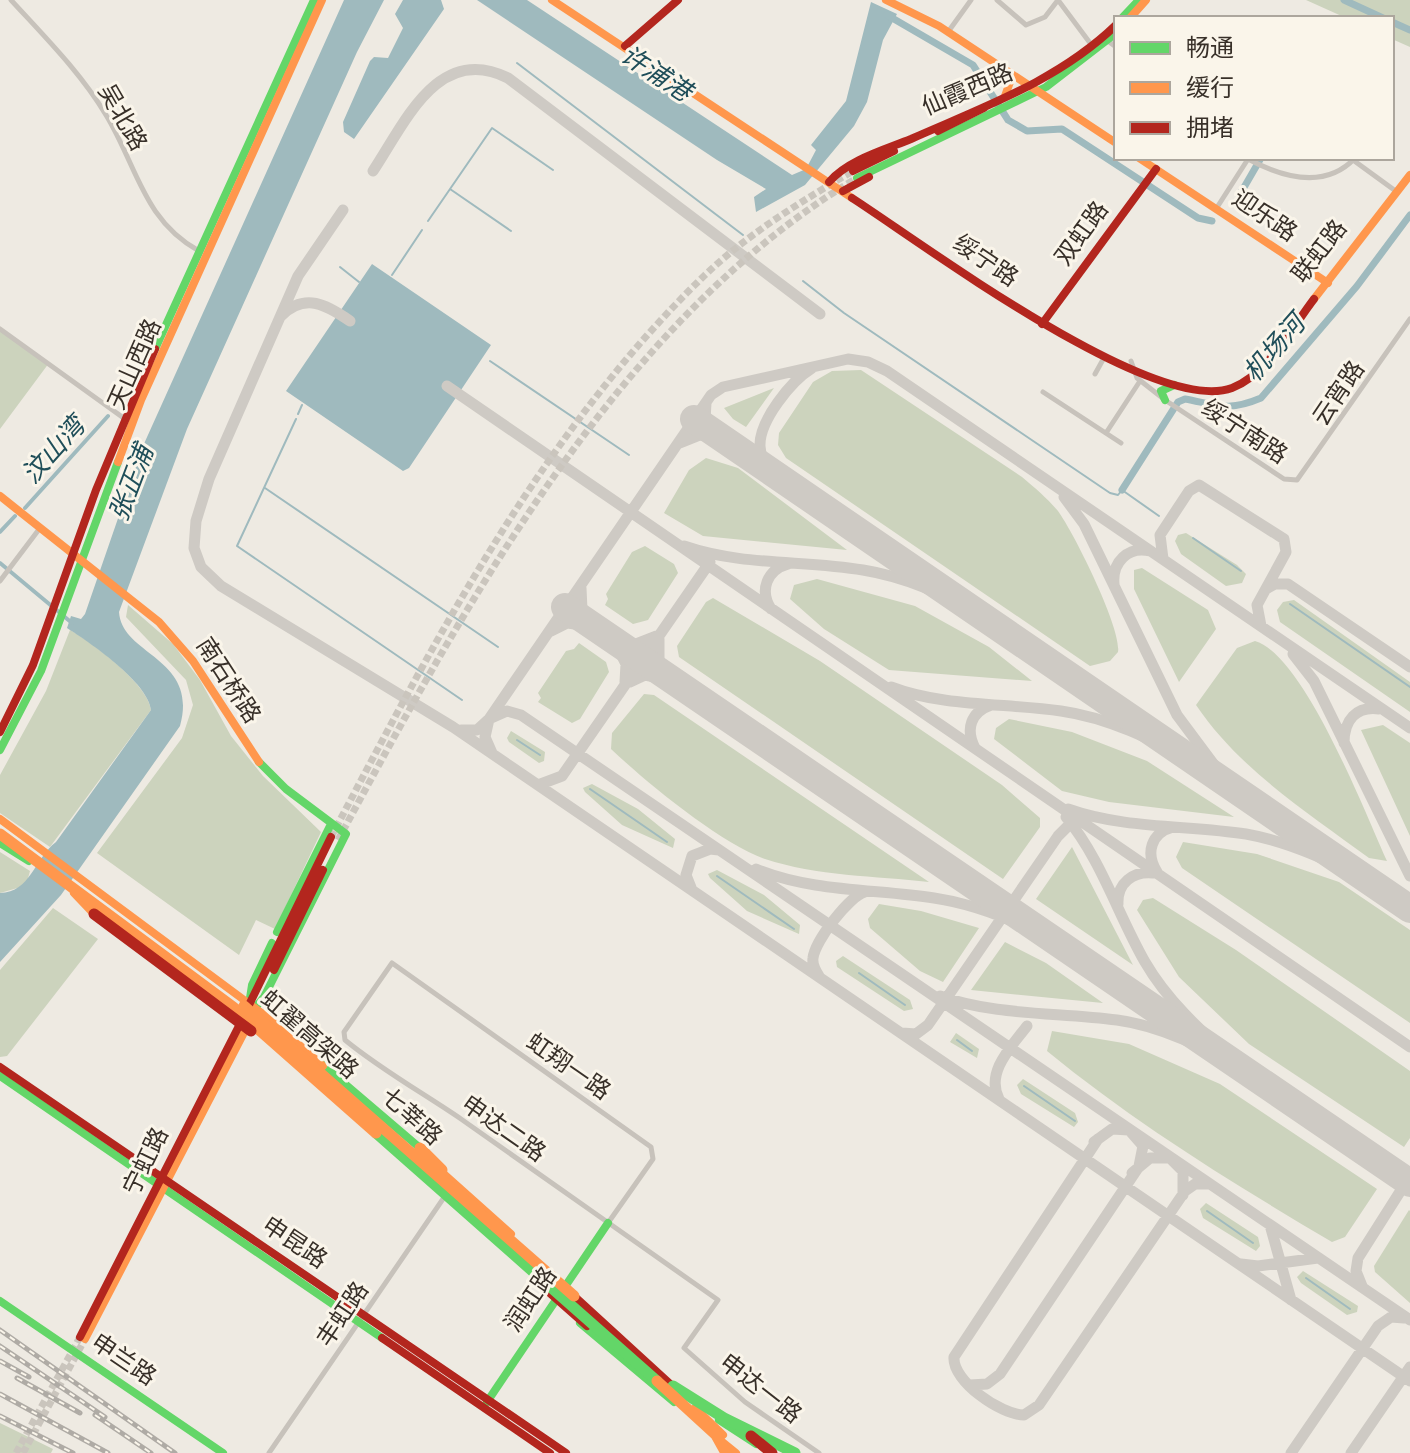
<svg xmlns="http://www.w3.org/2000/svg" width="1410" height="1453" viewBox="0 0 1410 1453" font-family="Montserrat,'Noto Sans SC',sans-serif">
  <rect width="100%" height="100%" fill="#eeeae2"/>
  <!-- green -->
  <path fill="#ccd3bd" d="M1306,0H1410V47L1392,39V18H1346Z
    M0,329L49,363L0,429Z
    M861,370L1022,477C1035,488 1047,498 1058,511C1074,533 1122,629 1118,652L1110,661L1090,666L786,458L778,445L779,433L813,382L832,371Z
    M774,388L746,427L733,419L724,408Z
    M706,458L738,468L847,550L703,536L664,513L689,470Z
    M1186,533L1237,565L1246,574L1242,583L1226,586L1181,554L1175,541L1178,535Z
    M645,546L674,564L678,573L648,620L633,624L605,605L608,599L606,594L632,552Z
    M1142,568L1208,610L1216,629L1179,682L1134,589V570Z
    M817,579L915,606L989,647L1032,681L889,670L824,629L790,599L794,585Z
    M713,598L820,661L1002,785L1040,818V827L1003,879L679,657L677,646L706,602Z
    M1294,600L1410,682V712L1280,622L1277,610L1283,602Z
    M128,605L173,644L200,680L231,736L263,776L321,832L275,929L256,920L239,955L97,853L182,738L193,705L186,680L126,617Z
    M70,630C92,642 148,684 151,710L50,847L0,813V775L46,691Z
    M1255,641C1304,655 1365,813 1387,861L1369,858C1307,812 1240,770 1196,705L1237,648Z
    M579,643L606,662L609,672L580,719L572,723L538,702L541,698L538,693L566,651L574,649Z
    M644,694L654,695L929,882C876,876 816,876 765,859C720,843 647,783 611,749L612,733Z
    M1009,719L1072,732L1147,761L1234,817L1109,802L1062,791L994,739L996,728Z
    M1383,725L1410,743V836L1361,730Z
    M511,731L545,752L544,761L539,763L509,742L507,738Z
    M592,784L638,809L675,839L673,848L622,825L585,792L583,788Z
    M1183,842L1257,854L1339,882L1410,930V1023L1182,868L1176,857Z
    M1072,847L1133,965L1036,899Z
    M0,852L30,871L27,882L21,887L0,893Z
    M717,870L764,895L800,925L799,934L747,911L710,878L708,874Z
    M1153,898L1236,950L1410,1071V1138L1404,1147L1249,1044L1179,977L1137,910L1143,900Z
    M879,904L921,911L979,928L943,982L920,971L870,928L868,919Z
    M53,908L98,939L7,1056L0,1057V970Z
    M1005,942L1046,963L1103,1003L971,990Z
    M843,956L910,1000L913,1009L904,1011L837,967L836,961Z
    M1052,1031L1129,1044L1220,1084L1377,1189L1345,1237L1332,1242C1234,1184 1136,1124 1047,1051Z
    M956,1033L979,1049L977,1058L950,1042Z
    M1023,1079L1075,1113L1078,1122L1074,1127L1021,1094L1017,1085Z
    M1206,1203L1258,1237L1260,1246L1256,1251L1203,1218L1200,1209Z
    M1409,1210L1410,1211V1303L1375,1272L1374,1266Z
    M1303,1271L1358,1306L1357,1312L1347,1315L1301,1283L1297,1277Z
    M0,1423L53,1449L51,1453H0Z"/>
  <!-- water -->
  <path fill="#9fbabe" d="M344,0H384L357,52L187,429L119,612C122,656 199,657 180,726L61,895L0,962V893C31,892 34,859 56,842L151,710C148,682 89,642 67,628L71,616L81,619L85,614L143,446Z
    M403,0H441L444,9L354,139L344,132L343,122L370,61L374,57L388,58L403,28L395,14Z
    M477,0H527L792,175L806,169L816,150L811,145L846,101L871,2L897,14L883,40L867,102L854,126L805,185L756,212L754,197L766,189L717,160Z
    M372,264L491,345L409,468L403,471L286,391Z"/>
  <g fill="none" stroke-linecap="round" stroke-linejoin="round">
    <!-- stream -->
    <path stroke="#9fbabe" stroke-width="2" d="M517,63L743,235
      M450,189L511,231
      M428,221L492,128L553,170
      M340,267L359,282
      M392,275L422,230
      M803,281L844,313L1110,493L1118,495L1122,490L1159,516
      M490,361L629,455
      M298,414L302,405
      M296,419L237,546L462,700
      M265,488L498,647
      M1193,538L1241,571
      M1290,604L1410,687
      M517,740L540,755
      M590,789L667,842
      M717,876L794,929
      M859,973L905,1005
      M957,1040L972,1051
      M1024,1086L1075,1121
      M1207,1211L1253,1243
      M1306,1278L1350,1309"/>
    <!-- canal -->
    <path stroke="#9fbabe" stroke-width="4" d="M25,508L108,416
      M0,532L15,516
      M0,563L72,623"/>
    <!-- river -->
    <path stroke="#9fbabe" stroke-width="7" d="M1344,0L1383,18
      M887,15L973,65L1008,120L1027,131L1062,129L1198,218L1212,221
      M1392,22L1410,30
      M1239,196L1261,158
      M1122,490L1178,402L1185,399C1217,405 1228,412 1261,398L1357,286L1410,215"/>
    <!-- taxiway -->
    <path stroke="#cecac4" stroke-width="11" d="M373,171C405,123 438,43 508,78L820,314
      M343,210L298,276L209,479L196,521L194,548L201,567L221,586L453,727L1410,1381
      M281,316C305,292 327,305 350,321
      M447,386L1410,1047
      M706,403L705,420L713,432
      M680,443L700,435L721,438
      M773,474C767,465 760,457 760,446C759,421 791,381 812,368
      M1064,497L1084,524L1177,715L1215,766L1267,811
      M684,546C742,566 804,560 863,570C906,577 947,595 984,618
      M1163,559L1160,535L1189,491L1199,485L1284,539L1286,552L1257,605L1261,626
      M1114,584C1112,562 1128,546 1150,551
      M581,588L582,610L594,627
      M1266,589L1275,584H1288L1410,667
      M771,609C759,590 767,570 788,564
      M551,631L567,623L591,626
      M612,639L633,645L656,636
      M659,639V661L674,681
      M615,642L626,664L625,682
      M1293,654L1314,681L1410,876
      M630,682L645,675L670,680
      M891,687C943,707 1007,703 1061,711C1111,718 1154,741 1198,764
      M461,730H477L489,719L711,395L723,387L848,359L868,362L887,371L1410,728
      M1344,743C1344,720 1356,706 1379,709
      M975,748C965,729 971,712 991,705
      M492,753L485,737L489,719L507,711L521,715L1410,1320
      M538,785L562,776L710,562
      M1068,809C1124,829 1188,825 1246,834C1291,842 1332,862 1372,883
      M1066,817C1101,859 1118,915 1145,962C1167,1000 1199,1029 1231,1058
      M756,869C812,892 876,889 934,898C982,905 1026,925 1066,949
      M1157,872C1145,853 1151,833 1173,827
      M692,890L686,875L692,856L710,849L719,850
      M1118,904C1117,883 1133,871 1153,873
      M819,976C815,970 812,965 813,958C815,941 849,896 865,892
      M940,996C995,1016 1059,1012 1117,1020C1162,1026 1204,1048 1243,1069
      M902,1033L916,1034L928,1025L1058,836L1075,819
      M999,1099C985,1072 1012,1046 1027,1026
      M1098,1139L954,1357C952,1381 1001,1415 1024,1415L1039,1405L1185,1191L1195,1184H1207
      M1094,1142L1112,1129L1129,1130L1143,1146L1139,1166
      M1132,1173L1150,1158H1170L1183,1171V1195
      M1270,1225L1291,1300
      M1241,1264L1258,1266L1318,1258
      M1362,1286L1356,1271L1358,1258L1410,1176
      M970,1385L987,1384L1000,1374L1138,1168
      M1291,1453L1378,1326L1391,1317L1404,1318
      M1351,1453L1410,1367"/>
    <!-- runway -->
    <path stroke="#cecac4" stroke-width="28" d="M694,419L1410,909
      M565,607L1410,1183"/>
    <!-- secondary-tunnel -->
    <path stroke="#cac5bd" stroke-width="7" stroke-dasharray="7 3.5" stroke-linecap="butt" d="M331,837C436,639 542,432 705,275C749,233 802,201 853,171
      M338,840C467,602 618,320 857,178
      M16,1453L80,1337
      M23,1453L85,1339"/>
    <!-- street -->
    <path stroke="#c7c2bb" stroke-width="5" d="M11,0C44,36 81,73 106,115C137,166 143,220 199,251
      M997,0L1026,25L1045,17L1058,0
      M1058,0L1093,47
      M1186,18H1208
      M1247,18H1248
      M948,32L971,0
      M1108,41L1116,47
      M1246,158C1281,177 1325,190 1355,158
      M1353,160L1397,192
      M1216,209L1248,159
      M0,329L125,419
      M1131,361L1137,378L1165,400L1284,479L1297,480L1410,319
      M1095,374L1105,356
      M1043,392L1121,443
      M1106,433L1140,381
      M0,581L40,528
      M608,1223L653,1159L651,1147L392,963L344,1032L345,1040C380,1069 423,1093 461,1119C547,1179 632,1240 718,1300L684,1348L745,1402L819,1453
      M269,1453L445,1196"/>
    <!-- fast -->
    <path stroke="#63d668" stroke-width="8" d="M1122,18L1139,0
      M857,178L1046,87L1116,33
      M155,349L314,0
      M1165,400L1161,391L1174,385
      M0,750L41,671L118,462
      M0,843L29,861
      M277,932L331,824
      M250,998L252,985L272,943
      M255,1008L264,997L346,834L286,789L259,762
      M318,1061L420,1148
      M0,1076L382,1338
      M0,1301L223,1453
      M580,1323L674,1402
      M487,1402L608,1223
      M719,1420L756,1444"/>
    <!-- slow -->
    <path stroke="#ff974d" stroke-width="8" d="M552,0L852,198
      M886,0L939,26L1116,143
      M1130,18L1146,0
      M1005,96L1010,82L1007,71
      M1139,158L1328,283
      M1314,299L1410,175
      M118,462L141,400L322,0
      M0,496L159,622L193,661L259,762
      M0,819L271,1020L323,1066
      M74,893L94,914
      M436,1167L511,1234
      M85,1339L248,1025
      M695,1408L723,1435
      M720,1440L736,1453"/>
    <!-- jam -->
    <path stroke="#b3261e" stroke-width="8" d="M625,46L678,0
      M938,131L984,108
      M853,171L894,151
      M829,182C848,160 884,150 911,139C983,107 1058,81 1116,25
      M843,191L869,177
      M852,198C922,243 1154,417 1232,388C1268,374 1291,329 1314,299
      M1042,324L1156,169
      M0,732L33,665L96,490L155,349
      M274,970L323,870
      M248,1007L331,837
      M0,1067L566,1453
      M535,1280L587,1326
      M574,1296L680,1393
      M80,1337L241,1022
      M382,1338L550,1453"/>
    <!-- rail casing -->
    <g stroke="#afaba5" stroke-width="5">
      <path id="rail" d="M0,1330L175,1453
        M0,1346L105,1417
        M0,1361L29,1377
        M17,1378L80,1413
        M0,1394L108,1453
        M95,1415L151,1453
        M0,1416L73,1453"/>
    </g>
    <!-- rail -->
    <use href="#rail" stroke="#faf5ea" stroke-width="2" stroke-dasharray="6" stroke-linecap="butt"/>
    <!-- fast-bridge -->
    <path stroke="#63d668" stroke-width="11" d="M376,1133L657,1381
      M673,1386L724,1418L795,1453"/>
    <!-- slow-bridge -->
    <path stroke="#ff974d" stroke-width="11" d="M0,834L233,1007L376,1133
      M244,1006L574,1296
      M420,1148L442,1170
      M657,1381L716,1435L726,1453"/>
    <!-- jam-bridge -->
    <path stroke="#b3261e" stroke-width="11" d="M94,914L251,1031
      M751,1436L772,1453"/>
  </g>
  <g text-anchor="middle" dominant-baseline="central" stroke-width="6" stroke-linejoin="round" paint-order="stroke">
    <!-- street labels -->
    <g font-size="24" fill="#383029" stroke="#faf5ea">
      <text transform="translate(967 89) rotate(-23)">仙霞西路</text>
      <text transform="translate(123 117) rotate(60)">吴北路</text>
      <text transform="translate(1265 215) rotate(34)">迎乐路</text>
      <text transform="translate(1081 233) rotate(-54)">双虹路</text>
      <text transform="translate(1319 251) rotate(-52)">联虹路</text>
      <text transform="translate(986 260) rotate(34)">绥宁路</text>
      <text transform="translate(134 364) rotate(-66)">天山西路</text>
      <text transform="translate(1338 393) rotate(-56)">云宵路</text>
      <text transform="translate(1245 431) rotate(33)">绥宁南路</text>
      <text transform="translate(229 680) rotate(57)">南石桥路</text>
      <text transform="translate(310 1034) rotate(41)">虹翟高架路</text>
      <text transform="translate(569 1066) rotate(35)">虹翔一路</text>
      <text transform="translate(412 1116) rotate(42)">七莘路</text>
      <text transform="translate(504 1128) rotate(35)">申达二路</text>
      <text transform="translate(145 1161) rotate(-64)">宁虹路</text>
      <text transform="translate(295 1242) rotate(34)">申昆路</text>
      <text transform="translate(530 1299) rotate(-56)">润虹路</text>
      <text transform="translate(342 1314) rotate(-56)">丰虹路</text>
      <text transform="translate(124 1359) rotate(34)">申兰路</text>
      <text transform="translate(761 1388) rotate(38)">申达一路</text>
    </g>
    <!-- water labels -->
    <g font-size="26" font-style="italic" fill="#1f4e59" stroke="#faf5ea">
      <text transform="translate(656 73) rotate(33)">许浦港</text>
      <text transform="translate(1274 348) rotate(-49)">机场河</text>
      <text transform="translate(53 450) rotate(-48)">汶山湾</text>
      <text transform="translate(131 483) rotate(-69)">张正浦</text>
    </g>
  </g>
  <!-- legend -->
  <rect x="1114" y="16" width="280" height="144" fill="#faf5ea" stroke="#aca69d" stroke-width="2"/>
  <rect x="1130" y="42" width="40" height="12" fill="#63d668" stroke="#aca69d" stroke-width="2"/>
  <text x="1186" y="56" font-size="24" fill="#383029">畅通</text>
  <rect x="1130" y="82" width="40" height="12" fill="#ff974d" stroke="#aca69d" stroke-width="2"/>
  <text x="1186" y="96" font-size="24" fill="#383029">缓行</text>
  <rect x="1130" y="122" width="40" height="12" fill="#b3261e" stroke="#aca69d" stroke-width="2"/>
  <text x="1186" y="136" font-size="24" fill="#383029">拥堵</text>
</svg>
